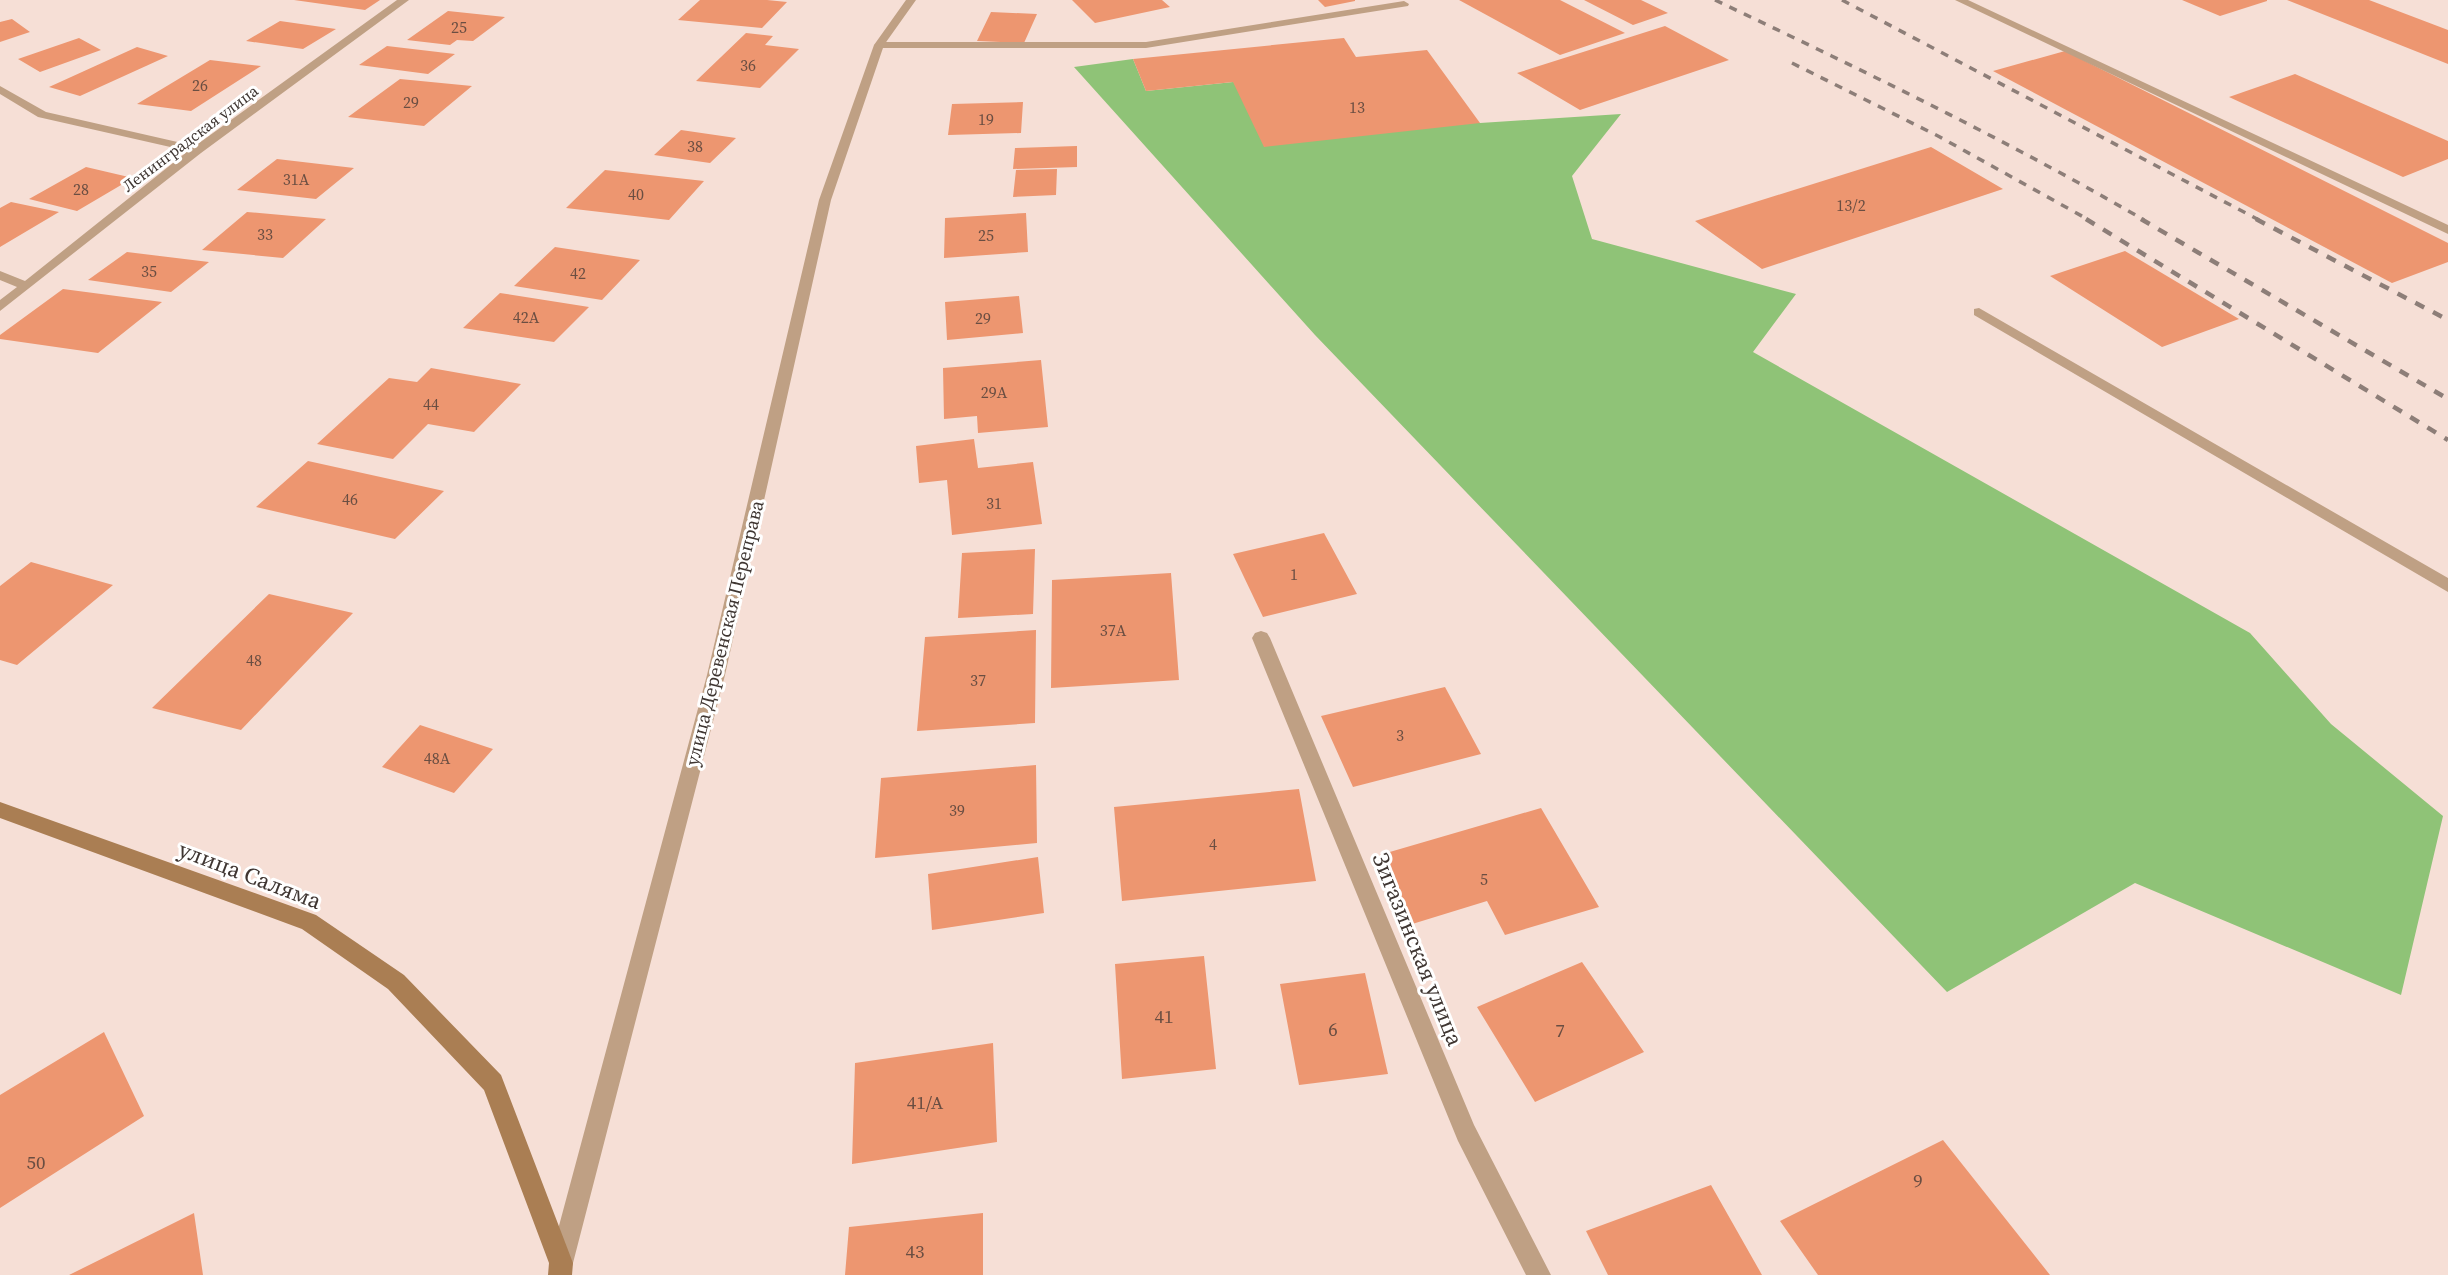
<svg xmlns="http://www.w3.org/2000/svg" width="2448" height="1275" viewBox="0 0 2448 1275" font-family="'Source Serif 4',serif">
  <rect width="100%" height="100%" fill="#f6dfd6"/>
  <!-- forest -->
  <path fill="#8fc377" d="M1133,59L1146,91L1233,82L1480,123L1621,114L1572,176L1592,239L1796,294L1753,352L2250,633L2331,724L2443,816L2401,995L2135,883L1947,992L1315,335L1074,67Z"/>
  <!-- building -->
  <path fill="#ed9670" d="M294,0H380L365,10Z
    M700,0H767L787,2L762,28L678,20Z
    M1072,0H1162L1170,7L1095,23Z
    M1318,0H1355V1L1325,7Z
    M1459,0H1560L1625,33L1560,55Z
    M1584,0H1641L1668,13L1633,25Z
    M2182,0H2267V1L2220,16Z
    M2287,0H2369L2448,30V64Z
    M448,11L505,17L473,41L457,40L450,45L407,40Z
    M991,12L1037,14L1024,43L977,41Z
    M12,19L30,32L0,42V22Z
    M280,21L336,29L303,49L246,41Z
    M1665,26L1729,60L1580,110L1517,73Z
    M746,33L773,36L765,45L799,49L760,88L696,81Z
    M79,38L101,50L40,72L18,59Z
    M1344,38L1356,57L1427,50L1480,123L1264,147L1233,82L1146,91L1133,59Z
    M387,46L455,54L428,74L359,65Z
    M137,47L168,56L80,96L49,87Z
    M2065,51L2448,243V262L2392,283L1993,71Z
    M210,60L261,66L191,111L137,104Z
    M2295,74L2448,141V159L2403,177L2229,97Z
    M400,79L472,86L424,126L348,117Z
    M1023,102L1021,133L948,135L952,104Z
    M681,130L736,138L710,163L654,155Z
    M1077,146V167L1013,169L1015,148Z
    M1931,147L2003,189L1762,269L1695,221Z
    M277,159L354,168L316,199L237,190Z
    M86,167L133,178L77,211L29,199Z
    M1057,169L1056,195L1013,197L1016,170Z
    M605,170L704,181L669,220L566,208Z
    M11,202L59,212L0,247V208Z
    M247,212L326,219L283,258L202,250Z
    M1026,213L1028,252L944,258L945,218Z
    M555,247L640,260L602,300L514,286Z
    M2125,251L2239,319L2162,347L2050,276Z
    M127,252L209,262L171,292L88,280Z
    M63,289L162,302L98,353L0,339V335Z
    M500,293L589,307L554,342L463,328Z
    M1019,296L1023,333L947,340L945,302Z
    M1041,360L1048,427L978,433L977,416L944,419L943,368Z
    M431,368L521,384L474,432L428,424L393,459L317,444L389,378L417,382Z
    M974,439L978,468L1033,462L1042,524L952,535L947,480L919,483L916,446Z
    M308,461L444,491L395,539L256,507Z
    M1324,533L1357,594L1263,617L1233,554Z
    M1035,549L1033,614L958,618L962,553Z
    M31,562L113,585L17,665L0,660V586Z
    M1171,573L1179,680L1051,688L1052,580Z
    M269,594L353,613L241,730L152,708Z
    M1036,630L1035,723L917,731L925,637Z
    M1445,687L1481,754L1353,787L1321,716Z
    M420,725L493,749L454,793L382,767Z
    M1036,765L1037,843L875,858L881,778Z
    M1299,789L1316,881L1122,901L1114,807Z
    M1541,808L1599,907L1505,935L1487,901L1409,925L1376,856Z
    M1038,857L1044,913L932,930L928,874Z
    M1204,956L1216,1069L1122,1079L1115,964Z
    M1582,962L1644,1052L1535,1102L1477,1007Z
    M1365,973L1388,1074L1299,1085L1280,984Z
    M104,1032L144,1116L0,1208V1095Z
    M993,1043L997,1142L852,1164L855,1063Z
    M1943,1140L2050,1275H1818L1780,1221Z
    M1711,1185L1762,1275H1608L1586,1231Z
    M194,1213L203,1275H69Z
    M983,1213V1275H845L849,1227Z"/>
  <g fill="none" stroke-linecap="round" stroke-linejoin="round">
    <!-- lane -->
    <path fill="#bfa084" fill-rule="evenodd" d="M1404,1L1409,4L1408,6L1146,48H879L874,45L879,42H1146Z
      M1979,308L2448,578V592L1974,315V309Z"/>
    <!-- street -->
    <path fill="#bfa084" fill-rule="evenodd" d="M397,0H409L201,153L0,311V300L17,287L0,280V271L25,281L188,151L38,117L0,94V86L46,112L195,146Z
      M906,0H916L884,45L831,200L725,675L573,1263L570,1272L560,1275L552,1272L549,1263L707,675L819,200L874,45Z
      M1955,0H1968L2448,225V234Z
      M1261,631L1267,633L1270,638L1474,1125L1551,1275H1526L1458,1141L1252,638L1255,633Z"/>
    <!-- secondary -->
    <path fill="#aa7e53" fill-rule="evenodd" d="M0,802L316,915L404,975L501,1075L573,1263L572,1275H548L549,1263L484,1090L388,989L302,929L0,818Z"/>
    <!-- rail-far1 -->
    <path stroke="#8d7e78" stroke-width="3.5" stroke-dasharray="8 8" stroke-linecap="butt" d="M1715,0C1860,69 2005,139 2144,220
      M1842,0L2259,220
      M1792,63L1938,136L2089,220"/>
    <!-- rail -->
    <path stroke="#8d7e78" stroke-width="4.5" stroke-dasharray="10 10" stroke-linecap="butt" d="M2086,219L2448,440
      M2141,219L2448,399
      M2256,219L2448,320"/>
  </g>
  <g text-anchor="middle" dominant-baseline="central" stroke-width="6" stroke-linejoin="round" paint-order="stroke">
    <!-- number labels -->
    <g font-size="16" fill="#6a4e42">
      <text x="459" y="27">25</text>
      <text x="748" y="65">36</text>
      <text x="200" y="85">26</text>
      <text x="411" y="102">29</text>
      <text x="1357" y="107">13</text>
      <text x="986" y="119">19</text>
      <text x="695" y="146">38</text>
      <text x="296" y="179">31А</text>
      <text x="81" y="189">28</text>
      <text x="636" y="194">40</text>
      <text x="1851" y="205">13/2</text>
      <text x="265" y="234">33</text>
      <text x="986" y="235">25</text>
      <text x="149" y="271">35</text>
      <text x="578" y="273">42</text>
      <text x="526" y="317">42А</text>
      <text x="983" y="318">29</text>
      <text x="994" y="392">29А</text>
      <text x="431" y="404">44</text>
      <text x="350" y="499">46</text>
      <text x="994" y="503">31</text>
      <text x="1294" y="574">1</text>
      <text x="1113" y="630">37А</text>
      <text x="254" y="660">48</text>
      <text x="978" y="680">37</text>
      <text x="1400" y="735">3</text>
      <text x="437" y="758">48А</text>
      <text x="957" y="810">39</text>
      <text x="1213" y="844">4</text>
      <text x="1484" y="879">5</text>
    </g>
    <!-- far-street labels -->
    <g font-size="16" fill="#3f3632" stroke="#fff">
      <text transform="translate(190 138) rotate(-37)">Ленинградская улица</text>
    </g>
    <!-- street labels -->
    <g font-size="19" fill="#3f3632" stroke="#fff">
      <text transform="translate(724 633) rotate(-76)">улица Деревенская Переправа</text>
    </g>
    <!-- near-number labels -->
    <g font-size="19" fill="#6a4e42">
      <text x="1164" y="1016">41</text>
      <text x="1333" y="1029">6</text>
      <text x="1560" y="1030">7</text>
      <text x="925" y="1102">41/А</text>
      <text x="36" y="1162">50</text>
      <text x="1918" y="1180">9</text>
      <text x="915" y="1251">43</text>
    </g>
    <!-- near-street labels -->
    <g font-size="23" fill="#3f3632" stroke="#fff">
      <text transform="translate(250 875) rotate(21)">улица Саляма</text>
      <text transform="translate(1418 949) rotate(68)">Зигазинская улица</text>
    </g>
  </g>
</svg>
